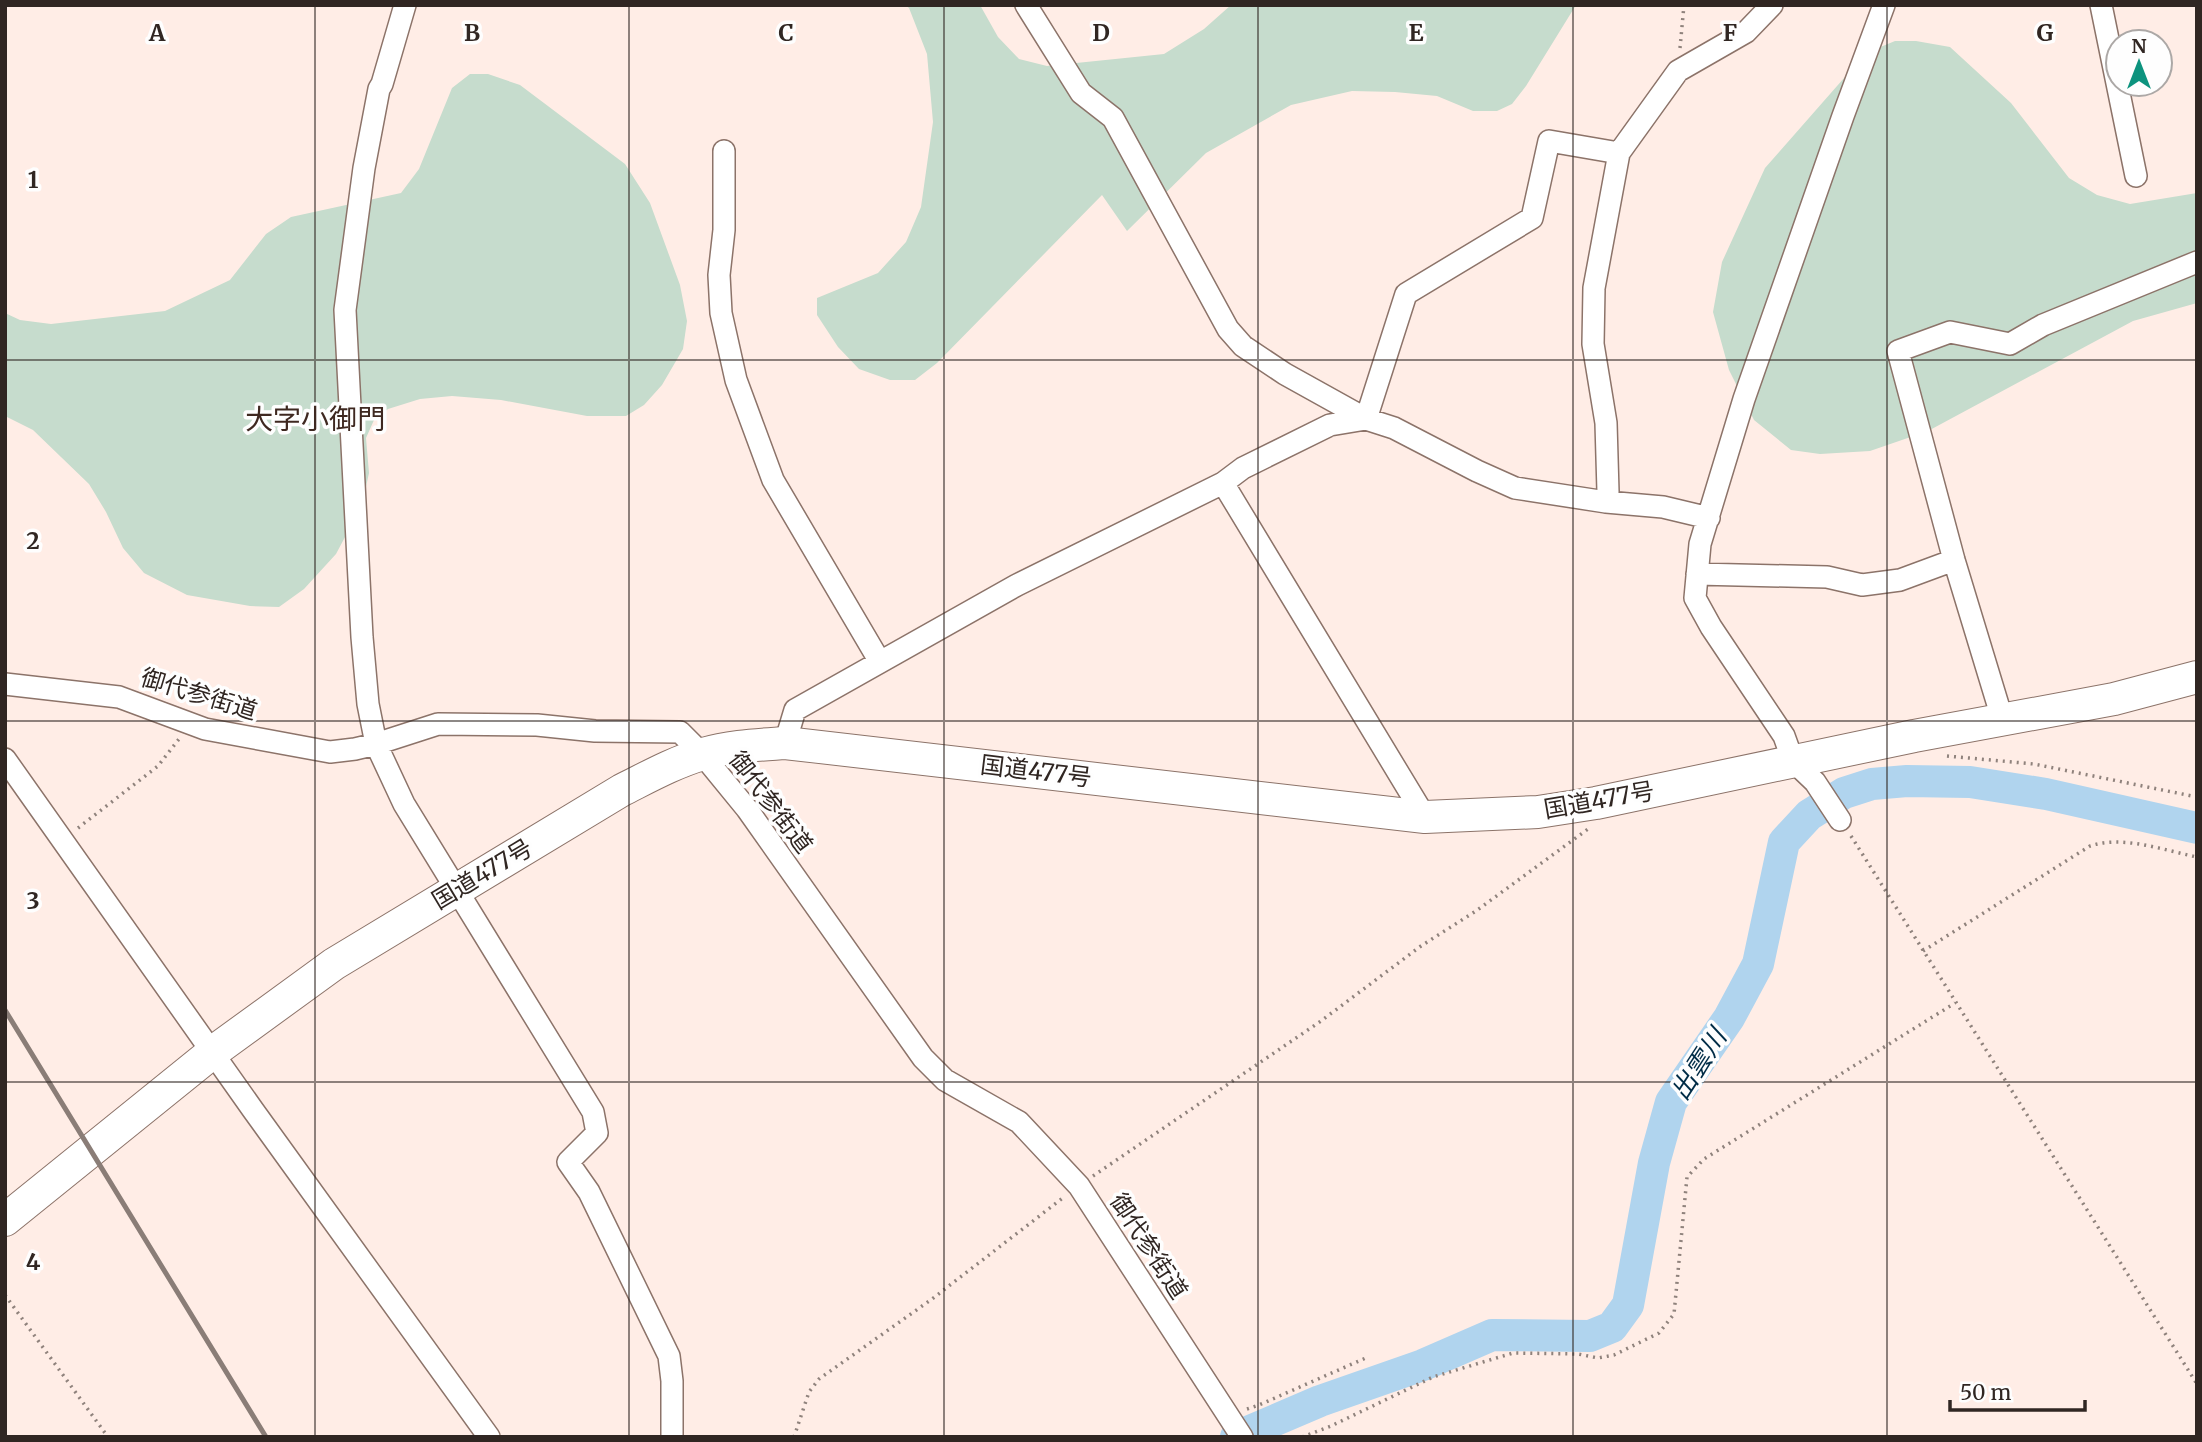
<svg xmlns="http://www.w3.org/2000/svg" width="2202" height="1442" viewBox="0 0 2202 1442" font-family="Merriweather,'Noto Sans JP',serif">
  <rect width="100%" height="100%" fill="#ffede6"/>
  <!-- green -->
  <path fill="#c6dccd" d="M905,5H980L998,37L1019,59L1047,66L1164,54L1204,29L1231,5H1576L1526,86L1512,104L1497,111H1473L1437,96L1395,92L1352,91L1291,105L1206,153L1127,231L1102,195L937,363L915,380H890L859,369L838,347L817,315V298L878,273L906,242L921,207L933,122L927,54L909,8Z
    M1895,41H1916L1950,47L2011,103L2069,178L2097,195L2130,204L2197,193V303L2133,321L1928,431L1870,451L1820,454L1791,450L1754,420L1729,370L1713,312L1722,262L1765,168L1866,53Z
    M470,74H488L520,85L625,164L650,203L680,285L687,321L683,349L662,385L644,405L626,416H587L501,400L452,396L420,399L388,409L374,420L366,438L369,473L362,505L336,554L304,589L279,607L250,606L187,595L144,573L123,548L106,512L89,484L33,430L5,416V313L20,320L51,324L165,311L230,280L266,234L291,217L401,193L419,169L452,88Z"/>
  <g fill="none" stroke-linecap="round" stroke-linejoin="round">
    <!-- river -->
    <path stroke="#b0d4ee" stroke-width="32" d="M1236,1437L1320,1401L1423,1365L1492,1335L1590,1336L1612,1327L1628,1305L1654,1163L1671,1102L1729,1018L1758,964L1784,842L1809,815L1844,793L1872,784L1907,781L1970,782L2046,794L2197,828"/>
    <!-- minor casing -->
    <g stroke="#8c7369" stroke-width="24">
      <path id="minor" d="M405,5L382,84L379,89L364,168L345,310L362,637L368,704L376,744L404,804L593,1112L597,1133L568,1162L589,1192L669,1356L672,1381V1437
        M1026,5L1081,93L1113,118L1228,329L1243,346L1285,374L1366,419L1394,428L1477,471L1515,488L1606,502L1663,507L1709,518
        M2101,5L2136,176
        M724,151V230L719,275L721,313L736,380L773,480L880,662
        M1366,419L1406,294L1532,218L1549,141L1619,153
        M1223,483L1425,817
        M1606,502L1608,492L1606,423L1593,344L1594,288L1619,153L1678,71L1746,32L1772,5
        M1697,574L1827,577L1862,585L1900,580L1954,560
        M5,684L119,697L205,729L330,752L355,749L376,744L438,724L537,725L595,731L680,732L702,754L747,809L923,1058L945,1080L1019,1122L1079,1186L1242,1437
        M2002,718L1954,560L1898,351L1950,332L2010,344L2043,325L2197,262
        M785,743L795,710L1017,585L1223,483L1243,468L1330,425L1366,419
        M5,759L253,1110L489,1437
        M1840,820L1815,782L1793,761L1784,736L1711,627L1695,598L1700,544L1744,399L1843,116L1884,5"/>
    </g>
    <!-- highway casing -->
    <g stroke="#8c7369" stroke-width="34">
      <path id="highway" d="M5,1220L213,1052L334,964L622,790C648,777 675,762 703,754C730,746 757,745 785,743L1425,817L1538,812L1596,803L1914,736L2114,699L2197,677"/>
    </g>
    <!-- path -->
    <path stroke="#8f827c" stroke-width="3.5" stroke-dasharray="2 5" stroke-linecap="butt" d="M1680,48L1684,5
      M1947,756L2034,764L2197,797
      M78,828L158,766L179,739
      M1851,836L2197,1384
      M1923,951L2090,846C2123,835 2163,850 2197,857
      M1093,1176L1321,1021L1421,946L1476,911L1588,829
      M5,1295L108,1437
      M1247,1409L1259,1405L1368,1357
      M794,1437L809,1392L819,1379L932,1299L1064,1197
      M1302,1437L1331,1426L1433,1377L1513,1353L1578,1354L1598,1358L1614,1355L1659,1333L1674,1314L1687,1177L1704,1159L1955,1003"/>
    <!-- minor -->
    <use href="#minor" stroke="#fff" stroke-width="21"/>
    <!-- highway -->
    <use href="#highway" stroke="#fff" stroke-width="32"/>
    <!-- rail -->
    <path stroke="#8a7d77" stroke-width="5" d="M5,1010L266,1437"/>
  </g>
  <!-- grid -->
  <path fill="none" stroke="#302622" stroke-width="2" stroke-opacity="0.55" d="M315,5V1437M629,5V1437M944,5V1437M1258,5V1437M1573,5V1437M1887,5V1437M5,360H2197M5,721H2197M5,1082H2197"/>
  <g text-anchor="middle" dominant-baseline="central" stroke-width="7" stroke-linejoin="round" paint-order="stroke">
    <!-- street labels -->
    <g font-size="24" fill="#302622" stroke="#fefefe">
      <text transform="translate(199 694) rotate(17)">御代参街道</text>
      <text transform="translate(1036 771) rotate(7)">国道477号</text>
      <text transform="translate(1599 800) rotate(-10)">国道477号</text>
      <text transform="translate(771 802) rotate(53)">御代参街道</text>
      <text transform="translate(482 874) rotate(-31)">国道477号</text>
      <text transform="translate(1149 1246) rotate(57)">御代参街道</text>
    </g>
    <!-- water labels -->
    <g font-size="26" font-style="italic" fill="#002c46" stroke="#fefefe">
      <text transform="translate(1698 1064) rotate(-57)">出雲川</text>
    </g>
    <!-- quarter labels -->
    <g font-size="28" fill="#3e2820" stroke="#fefefe">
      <text x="315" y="419">大字小御門</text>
    </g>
  </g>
  <g font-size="23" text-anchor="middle" font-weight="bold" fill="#302622" stroke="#fefefe" stroke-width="7" stroke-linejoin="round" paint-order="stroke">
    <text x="157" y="41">A</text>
    <text x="472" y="41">B</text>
    <text x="786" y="41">C</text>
    <text x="1101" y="41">D</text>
    <text x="1416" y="41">E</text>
    <text x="1730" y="41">F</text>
    <text x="2045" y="41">G</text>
    <text x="33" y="188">1</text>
    <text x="33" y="549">2</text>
    <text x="33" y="909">3</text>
    <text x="33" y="1270">4</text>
  </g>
  <!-- border -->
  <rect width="2202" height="1442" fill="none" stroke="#302622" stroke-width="14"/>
  <!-- north arrow -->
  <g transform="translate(2139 63)"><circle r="33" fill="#fefefe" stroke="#aca8a6" stroke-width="2"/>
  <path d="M0-5L12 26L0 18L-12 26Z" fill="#0d937e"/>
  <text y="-10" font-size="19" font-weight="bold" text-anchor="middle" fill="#302622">N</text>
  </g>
  <!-- scale -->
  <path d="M1950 1400v10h135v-10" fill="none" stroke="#302622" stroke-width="3.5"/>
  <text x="1960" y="1400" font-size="21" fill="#302622" stroke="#fefefe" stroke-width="5" paint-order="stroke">50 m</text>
</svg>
